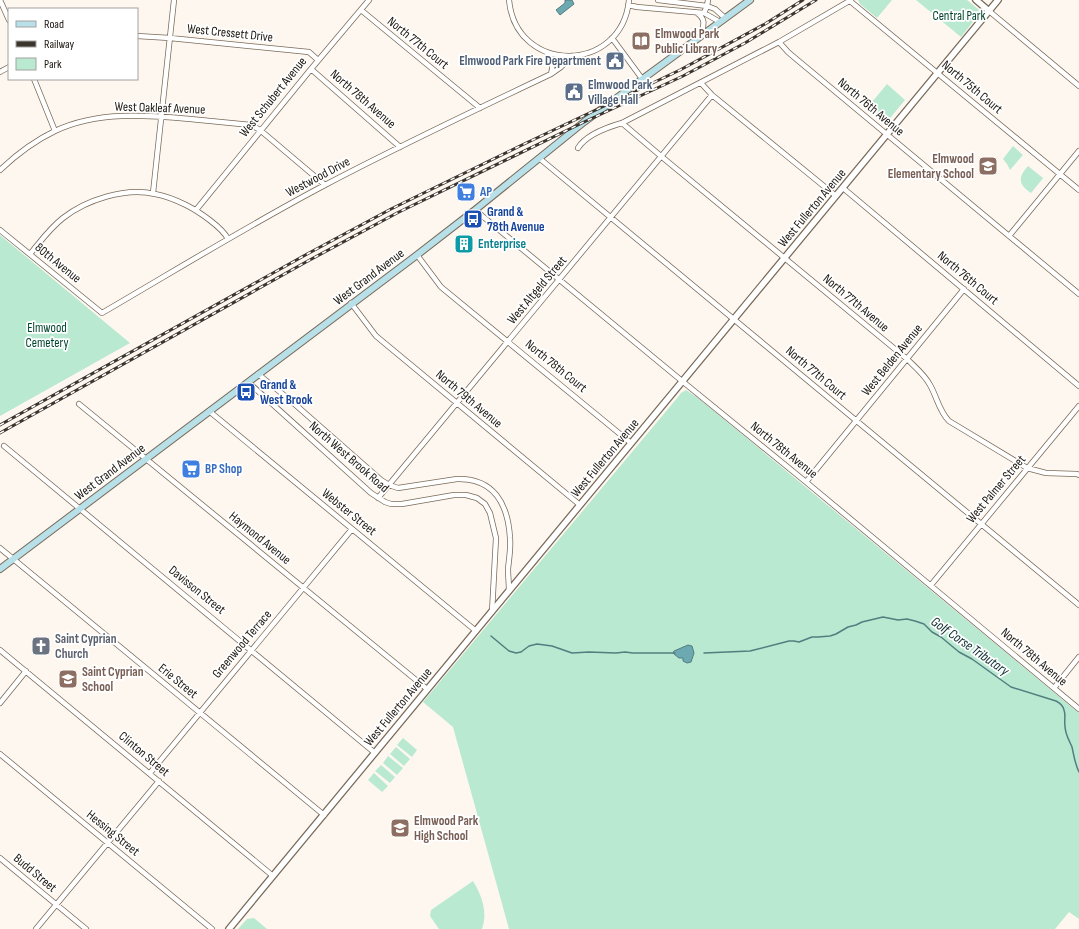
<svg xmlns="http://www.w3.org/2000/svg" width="1079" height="929" viewBox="0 0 1079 929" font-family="'Sofia Sans Condensed',sans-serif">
  <rect width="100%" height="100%" fill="#fef7f0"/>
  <!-- green -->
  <path fill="#b9e9d0" d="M858,0H892L877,18L860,4Z
    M916,0H967L978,9L980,13L961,37Z
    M887,84L905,100L886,123L867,108Z
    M1013,146L1023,155L1010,170L1007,164L1003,159Z
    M1028,166L1043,178L1044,177L1031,193C1018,184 1018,177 1028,166Z
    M0,235L130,343L0,416Z
    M686,390L698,398L1079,713V919L1069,912L1055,929H509L453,727L423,702L678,397L681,393Z
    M403,738L417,750L412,757L397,745Z
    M396,747L410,759L404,766L390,754Z
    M388,756L403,768L397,775L383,763Z
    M381,765L395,777L390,783L375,771Z
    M374,773L388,786L382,792L368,780Z
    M473,881C482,896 488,912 482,929H439L430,916L431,910Z
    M254,918L267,929H238L247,919Z"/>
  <!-- water -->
  <path fill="#6ca9b0" stroke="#547d80" d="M565,0H572L574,4L560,15L556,10L565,3Z
    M688,645L692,646L694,653L691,662L687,663L683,661V658H679L674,654L673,653L674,651Z"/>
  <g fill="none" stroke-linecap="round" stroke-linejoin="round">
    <!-- stream -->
    <path stroke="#547d80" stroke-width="1.5" d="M491,636L509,651L516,653L521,652L529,646L537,644L552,646L572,653L589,652L616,653L625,652L633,653H675
      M704,653L750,651L789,641H794L799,642L812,637H818L830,636L836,634L848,627L856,625L862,622L883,617L898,620L907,619L915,621L924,624L932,632L941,637L959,652L972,659L1011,687L1056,701C1060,703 1063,705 1064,710C1066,715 1064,721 1065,726C1065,734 1069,740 1072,747C1074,756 1075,764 1079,772"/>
    <!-- minor casing -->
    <g stroke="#796a59" stroke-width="6">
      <path id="minor" d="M0,0L9,20
        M509,0C516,75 622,74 629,0
        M658,0L707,6L715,9L725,18
        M850,1L1079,190
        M628,5L637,7L704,13L720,22
        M361,10L480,108
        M989,11L1079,86
        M697,13C707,20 703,26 701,36
        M704,13L707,6L708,0
        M137,36L170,38L309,52L318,60
        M612,38L643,80
        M779,42L788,52L795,58L1079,294
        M547,53C554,60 553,66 551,74
        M311,69L400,147
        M0,72L9,67
        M34,79L55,131
        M701,83L712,95L836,196
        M622,123L662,157L907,359C915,367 925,375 930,385C937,397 939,411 949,421L1027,468L1046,473L1077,474L1079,475
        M578,148C586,135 608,127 622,123L779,42L851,0
        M539,158L1079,605
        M0,170C17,154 34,141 55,131C97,111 145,115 190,119C210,121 231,123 251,125L260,130L325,185
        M843,188L1079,386
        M153,193L174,0
        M196,210L311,69L369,0
        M475,210L682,381L806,482L1079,709
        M0,230L102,313C176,270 249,225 325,185C399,146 475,110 551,74L561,67L572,56
        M1009,236L1079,151
        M30,254C40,242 50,228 63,218C86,200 125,187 155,194C166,196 176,200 186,205C198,211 222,227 228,239
        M417,255L441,287L631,443
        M351,303L376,336L580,505
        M258,374L290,400L381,480L389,485L398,488L457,479C494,478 508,504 510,538C511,548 509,559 508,569C508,576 509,583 509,591
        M248,382L371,493L385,502L391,504H402L454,495H466L477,498L485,504L490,513L496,538L492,612
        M79,404L427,689
        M209,411L476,631
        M4,446L375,753
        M806,482L964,289
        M378,498L712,95
        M0,548L324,815
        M931,585L1079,406
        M0,650L273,876
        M1054,688L1079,657
        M0,703L26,671
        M0,754L212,929
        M150,773L352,529
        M0,858L86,929
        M36,929L159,781"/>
    </g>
    <!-- tertiary casing -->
    <g stroke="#796a59" stroke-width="8">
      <path id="tertiary" d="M976,0L989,11
        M229,929L998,0"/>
    </g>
    <!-- secondary casing -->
    <g stroke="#796a59" stroke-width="8">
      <path id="secondary" d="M0,569L417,255L475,210L584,122L750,0"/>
    </g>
    <!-- minor -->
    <use href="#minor" stroke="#fff" stroke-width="4.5"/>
    <!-- tertiary -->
    <use href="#tertiary" stroke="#fff" stroke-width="5.5"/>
    <!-- secondary -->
    <use href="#secondary" stroke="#b8e0e8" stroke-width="6"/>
    <!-- rail casing -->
    <g stroke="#3b352e" stroke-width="3">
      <path id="rail" d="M0,425L309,253L391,209L522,145L680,70L765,24L803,0
        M0,433L306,262L397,213L584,122L683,76L745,43L816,0"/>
    </g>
    <!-- rail -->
    <use href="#rail" stroke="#fff" stroke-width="1.5" stroke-dasharray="4.5" stroke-linecap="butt"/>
  </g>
  <!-- icons -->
  <defs>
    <g id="library-square" transform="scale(1)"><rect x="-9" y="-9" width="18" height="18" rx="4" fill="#8d6e63" stroke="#fff"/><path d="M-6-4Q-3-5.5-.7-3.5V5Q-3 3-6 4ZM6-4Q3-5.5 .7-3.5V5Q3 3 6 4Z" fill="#fff"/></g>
    <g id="civic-square" transform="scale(1)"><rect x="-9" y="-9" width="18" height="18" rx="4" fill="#5c6f8a" stroke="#fff"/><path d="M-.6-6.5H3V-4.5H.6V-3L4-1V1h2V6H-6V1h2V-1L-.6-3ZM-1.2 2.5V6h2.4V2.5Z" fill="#fff"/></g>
    <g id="school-square" transform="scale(1)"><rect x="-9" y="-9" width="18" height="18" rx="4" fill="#8d6e63" stroke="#fff"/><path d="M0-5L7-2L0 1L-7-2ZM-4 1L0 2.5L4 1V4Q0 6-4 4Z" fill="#fff"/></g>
    <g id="supermarket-square" transform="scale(1)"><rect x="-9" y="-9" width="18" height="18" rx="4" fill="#3f7fe0" stroke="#fff"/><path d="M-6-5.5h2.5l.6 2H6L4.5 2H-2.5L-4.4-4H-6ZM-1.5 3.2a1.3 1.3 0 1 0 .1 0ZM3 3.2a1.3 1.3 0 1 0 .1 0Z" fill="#fff"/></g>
    <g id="bus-square" transform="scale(1)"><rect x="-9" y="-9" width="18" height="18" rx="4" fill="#1a4fb4" stroke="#fff"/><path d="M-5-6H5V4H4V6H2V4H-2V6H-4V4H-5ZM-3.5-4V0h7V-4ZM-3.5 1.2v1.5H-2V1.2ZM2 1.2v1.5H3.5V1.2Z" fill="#fff"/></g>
    <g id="building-square" transform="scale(1)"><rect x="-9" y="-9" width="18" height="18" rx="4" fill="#0f9aa8" stroke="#fff"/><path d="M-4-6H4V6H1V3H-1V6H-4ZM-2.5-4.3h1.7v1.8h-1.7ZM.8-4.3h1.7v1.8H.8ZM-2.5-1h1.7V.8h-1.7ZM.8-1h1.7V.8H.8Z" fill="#fff"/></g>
    <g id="church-square" transform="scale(1)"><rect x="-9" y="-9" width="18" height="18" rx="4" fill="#6b7280" stroke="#fff"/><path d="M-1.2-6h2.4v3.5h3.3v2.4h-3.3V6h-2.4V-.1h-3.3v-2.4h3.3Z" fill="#fff"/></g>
  </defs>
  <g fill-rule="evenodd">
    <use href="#library-square" x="641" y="41"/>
    <use href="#civic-square" x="615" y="61"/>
    <use href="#civic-square" x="574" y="92"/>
    <use href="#school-square" x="988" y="166"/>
    <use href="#supermarket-square" x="466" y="192"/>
    <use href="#bus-square" x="473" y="219"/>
    <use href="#building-square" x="464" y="244"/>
    <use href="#bus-square" x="246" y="392"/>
    <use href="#supermarket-square" x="191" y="469"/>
    <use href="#church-square" x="41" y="646"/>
    <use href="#school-square" x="68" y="679"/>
    <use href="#school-square" x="400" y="828"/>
  </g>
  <g text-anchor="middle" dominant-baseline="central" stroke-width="3.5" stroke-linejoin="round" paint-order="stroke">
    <!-- park labels -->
    <g font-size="13" fill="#00442c" stroke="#fff">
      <text x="959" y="16">Central Park</text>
      <text x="47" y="328">Elmwood<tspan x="47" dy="15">Cemetery</tspan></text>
    </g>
    <!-- street labels -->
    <g font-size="13" fill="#1c160f" stroke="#fff">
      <text transform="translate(230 33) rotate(6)">West Cressett Drive</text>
      <text transform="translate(418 43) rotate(39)">North 77th Court</text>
      <text transform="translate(972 87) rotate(40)">North 75th Court</text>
      <text transform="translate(273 97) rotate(-51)">West Schubert Avenue</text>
      <text transform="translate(363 99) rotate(41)">North 78th Avenue</text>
      <text transform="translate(871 107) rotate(40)">North 76th Avenue</text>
      <text transform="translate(160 108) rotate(2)">West Oakleaf Avenue</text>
      <text transform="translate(318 177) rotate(-28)">Westwood Drive</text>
      <text transform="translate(812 208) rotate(-50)">West Fullerton Avenue</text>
      <text transform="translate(58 263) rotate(39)">80th Avenue</text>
      <text transform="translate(369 277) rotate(-37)">West Grand Avenue</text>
      <text transform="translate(968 278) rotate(40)">North 76th Court</text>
      <text transform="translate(537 290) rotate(-50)">West Altgeld Street</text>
      <text transform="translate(856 303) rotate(40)">North 77th Avenue</text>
      <text transform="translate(892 360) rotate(-51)">West Belden Avenue</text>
      <text transform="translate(556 366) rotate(39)">North 78th Court</text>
      <text transform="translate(816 373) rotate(40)">North 77th Court</text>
      <text transform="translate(469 399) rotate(40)">North 79th Avenue</text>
      <text transform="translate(784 450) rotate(39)">North 78th Avenue</text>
      <text transform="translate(349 457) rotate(41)">North West Brook Road</text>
      <text transform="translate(605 458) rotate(-50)">West Fullerton Avenue</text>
      <text transform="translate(110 472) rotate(-37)">West Grand Avenue</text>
      <text transform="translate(996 489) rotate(-50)">West Palmer Street</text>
      <text transform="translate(349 512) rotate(39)">Webster Street</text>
      <text transform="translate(260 538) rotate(39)">Haymond Avenue</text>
      <text transform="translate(197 590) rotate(39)">Davisson Street</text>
      <text transform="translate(242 644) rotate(-50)">Greenwood Terrace</text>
      <text transform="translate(1034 657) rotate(40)">North 78th Avenue</text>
      <text transform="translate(178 681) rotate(39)">Erie Street</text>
      <text transform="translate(398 707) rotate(-50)">West Fullerton Avenue</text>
      <text transform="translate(144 754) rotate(40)">Clinton Street</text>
      <text transform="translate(113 833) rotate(39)">Hessing Street</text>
      <text transform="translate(35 873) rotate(40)">Budd Street</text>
    </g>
    <!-- education labels -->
    <g font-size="13" font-weight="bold" fill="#785e54" stroke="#fff" text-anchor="start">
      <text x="655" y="34">Elmwood Park<tspan x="655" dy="15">Public Library</tspan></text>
      <text x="974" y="159" text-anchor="end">Elmwood<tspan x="974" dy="15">Elementary School</tspan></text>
      <text x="82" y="672">Saint Cyprian<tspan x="82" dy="15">School</tspan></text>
      <text x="414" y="821">Elmwood Park<tspan x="414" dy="15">High School</tspan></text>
    </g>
    <!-- service labels -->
    <g font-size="13" font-weight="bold" fill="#4e5e75" stroke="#fff" text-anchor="end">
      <text x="601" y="61">Elmwood Park Fire Department</text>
      <text x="588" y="85" text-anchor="start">Elmwood Park<tspan x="588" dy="15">Village Hall</tspan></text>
    </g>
    <!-- shop labels -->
    <g font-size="13" font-weight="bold" fill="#366cbe" stroke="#fff" text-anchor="start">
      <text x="480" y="192">AP</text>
      <text x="205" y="469">BP Shop</text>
    </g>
    <!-- transit labels -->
    <g font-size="13" font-weight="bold" fill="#164399" stroke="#fff" text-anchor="start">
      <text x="487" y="212">Grand &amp;<tspan x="487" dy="15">78th Avenue</tspan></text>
      <text x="260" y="385">Grand &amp;<tspan x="260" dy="15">West Brook</tspan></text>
    </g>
    <!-- culture labels -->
    <g font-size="13" font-weight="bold" fill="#0d838f" stroke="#fff" text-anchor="start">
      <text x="478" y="244">Enterprise</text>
    </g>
    <!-- worship labels -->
    <g font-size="13" font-weight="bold" fill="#5b616d" stroke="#fff" text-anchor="start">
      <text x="55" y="639">Saint Cyprian<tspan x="55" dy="15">Church</tspan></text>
    </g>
    <!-- water labels -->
    <g font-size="14" font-style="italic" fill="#0f2f32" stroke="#fff">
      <text transform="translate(970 646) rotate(35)">Golf Corse Tributary</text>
    </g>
  </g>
  <!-- legend -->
  <rect x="8" y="8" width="130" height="72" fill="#ffffff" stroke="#a4a29f"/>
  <rect x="16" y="21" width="20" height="6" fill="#b8e0e8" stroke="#a4a29f"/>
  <text x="44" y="28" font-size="12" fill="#1c160f">Road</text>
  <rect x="16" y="41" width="20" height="6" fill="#3b352e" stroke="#a4a29f"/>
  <text x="44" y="48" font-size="12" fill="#1c160f">Railway</text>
  <rect x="16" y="58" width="20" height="12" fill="#b9e9d0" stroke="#a4a29f"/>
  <text x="44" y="68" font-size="12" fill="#1c160f">Park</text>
</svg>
